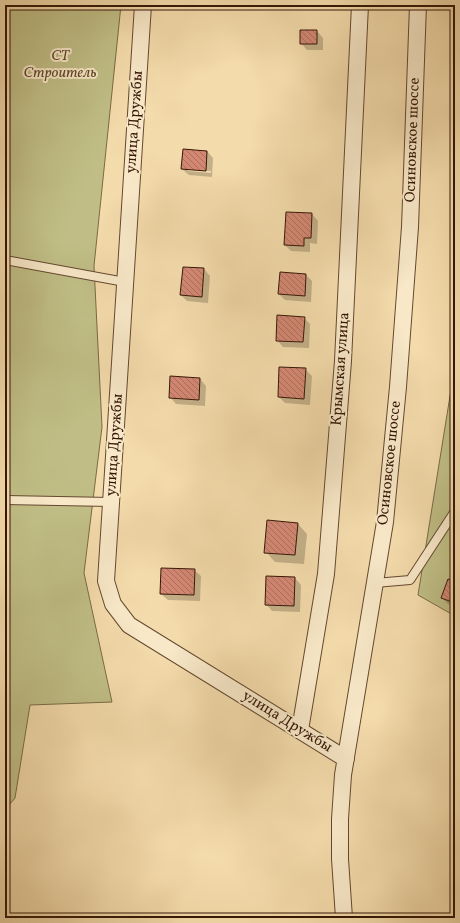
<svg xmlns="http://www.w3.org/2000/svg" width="460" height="923" viewBox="0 0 460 923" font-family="Vollkorn,serif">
  <defs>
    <pattern id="building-back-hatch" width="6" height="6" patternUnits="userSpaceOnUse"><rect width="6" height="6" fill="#d48874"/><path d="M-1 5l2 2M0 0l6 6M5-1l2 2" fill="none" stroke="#ad6e5d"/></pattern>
  </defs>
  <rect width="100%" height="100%" fill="#f4dbab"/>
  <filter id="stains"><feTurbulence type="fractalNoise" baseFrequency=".005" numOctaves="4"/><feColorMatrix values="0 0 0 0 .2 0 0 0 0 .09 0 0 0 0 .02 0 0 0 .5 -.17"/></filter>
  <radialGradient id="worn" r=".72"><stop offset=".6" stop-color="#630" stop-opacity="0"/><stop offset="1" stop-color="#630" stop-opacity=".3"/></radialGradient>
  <!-- green -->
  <path fill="#c0be86" stroke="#7a6a46" d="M5,5H121L94,266L102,427L84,573L112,702L30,705L15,798L5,810Z
    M455,365V616L418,595Z"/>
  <!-- shadow -->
  <path fill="#0003" fill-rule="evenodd" d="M317,31L323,38V50H307L301,43Z
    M207,151L213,158L212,177L189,175L182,169ZM188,169L211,171V173L188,171Z
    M287,213L312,214L318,221L317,244L310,243V252L291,251L285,245Z
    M204,269L210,276L208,303L187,301L181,295Z
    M281,273L306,275L312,281L311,302L285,300L279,294Z
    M304,318L310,324L309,348L283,347L277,340Z
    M305,369L312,376L310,405L285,403L279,397Z
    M171,377L200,379L206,386L205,406L176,404L170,397Z
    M298,524L307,534L304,564L275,562L266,552Z
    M194,570L201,576L200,601L168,600L161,594Z
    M295,578L301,585L300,612L272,611L266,604Z
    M455,582V606L448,604L442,598Z"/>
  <!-- building -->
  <path fill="url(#building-back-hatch)" stroke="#351706" d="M300,30H317V44H300Z
    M183,149L207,151L206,171L181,169Z
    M286,212L312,213L311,238H304V246L284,245Z
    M183,267L204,268L202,297L180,295Z
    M280,272L306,274L305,296L278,294Z
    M277,315L305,317L303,342L276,341Z
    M279,367L306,368L304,399L278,397Z
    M170,376L200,378L199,400L169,398Z
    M267,520L298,523L295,555L264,553Z
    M161,568L195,569L194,595L160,594Z
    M266,576L295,577L294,606L265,605Z
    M448,579L455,581V603L441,598Z"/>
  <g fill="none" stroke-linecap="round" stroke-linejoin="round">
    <!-- lane casing -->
    <g stroke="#65482f" stroke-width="10">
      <path id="lane" d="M5,260L125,282
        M5,500L111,502
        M375,583L410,580L455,511"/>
    </g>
    <!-- street casing -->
    <g stroke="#65482f" stroke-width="18">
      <path id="street" d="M143,5L106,581L113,604L129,625L346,759
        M300,730L326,574L343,361L360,5
        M344,918L340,859V819L343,775L385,522L398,387L410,227L418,5"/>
    </g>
    <!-- lane -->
    <use href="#lane" stroke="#f8e8c8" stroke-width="8"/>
    <!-- street -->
    <use href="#street" stroke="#f8e8c8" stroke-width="16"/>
  </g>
  <g text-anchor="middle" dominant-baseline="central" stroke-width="4" stroke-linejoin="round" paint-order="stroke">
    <!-- park labels -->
    <g font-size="15" font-style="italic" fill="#5f492c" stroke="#f8e8c8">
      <text x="60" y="56">СТ<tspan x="60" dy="17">Строитель</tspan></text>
    </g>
    <!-- street labels -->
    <g font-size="15" fill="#351706" stroke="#f8e8c8">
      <text transform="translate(135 122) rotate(-86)">улица Дружбы</text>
      <text transform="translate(413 140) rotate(-88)">Осиновское шоссе</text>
      <text transform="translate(341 369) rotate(-86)">Крымская улица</text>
      <text transform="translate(115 445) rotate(-86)">улица Дружбы</text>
      <text transform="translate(390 463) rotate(-84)">Осиновское шоссе</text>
      <text transform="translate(287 722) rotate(32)">улица Дружбы</text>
    </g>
  </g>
  <!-- margin -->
  <rect width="460" height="923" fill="none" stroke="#f4dbab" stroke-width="20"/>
  <rect x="6" y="6" width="448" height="911" fill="none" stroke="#351706" stroke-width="2"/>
  <rect x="10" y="10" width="440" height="903" fill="none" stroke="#351706"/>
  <rect width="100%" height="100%" filter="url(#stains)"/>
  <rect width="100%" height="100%" fill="url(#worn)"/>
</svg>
